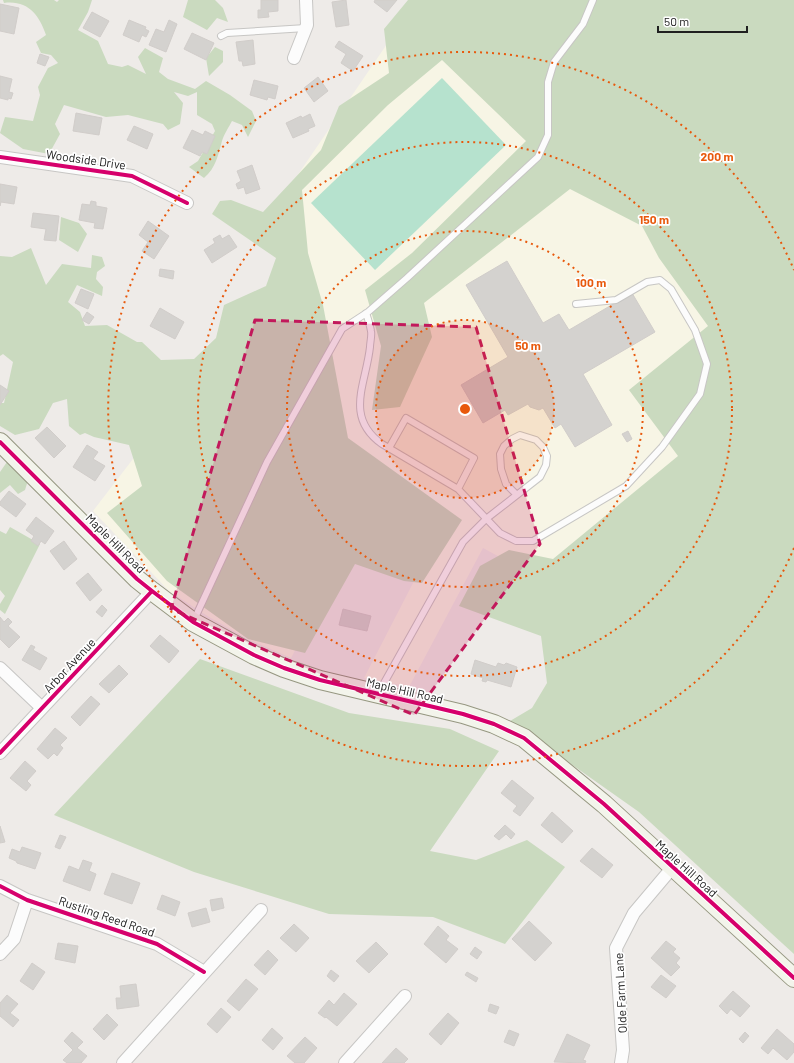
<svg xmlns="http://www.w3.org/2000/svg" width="794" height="1063" viewBox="0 0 794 1063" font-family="Barlow,sans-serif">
  <rect width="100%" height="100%" fill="#eeebe8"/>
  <!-- education -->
  <path fill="#f7f5e5" d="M417,0H794V290L578,600L483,548L409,687L364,678L444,523L383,488L291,658L248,639L209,617L169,591L93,511L288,257L212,214L220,201L265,223Z"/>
  <!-- forest -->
  <path fill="#cadabf" d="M3,0H54L57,2L59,0H92L88,12L78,30L98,41L108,64L122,67L128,65L146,74L138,57L145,48L163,58L159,72L168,79L195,89L206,81L230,95L252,111L256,121L248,137L242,125L232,121C229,127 224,134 222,141C218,155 216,168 204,178L189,167L198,161L215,131L212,124L197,115V92L188,96L174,92L183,103L180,124L168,130L163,124L128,115L106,117L64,105L55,124L60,134L49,154L23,149L0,133L5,117L33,121L40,95L38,87L48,68L58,63L51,55L41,53L36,42L46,35C39,15 28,0 4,3Z
    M188,0H215L223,8L228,22L217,18L207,30L183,17Z
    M408,0H794V954L639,812L510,721L532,708L547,683L541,636L459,606L480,566L509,550L553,559L678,456L629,390L708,326L659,258L642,226L570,189L424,303L432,337L400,407L372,410L381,346L365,290L412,253L526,141L442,60L388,105L302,190L308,253L323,305L348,438L462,520L422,583L404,581L355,564L305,653L248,639L167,581L107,513L142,486L129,445L94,437L85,433L80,435L69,426L67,399L53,403L39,429L15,435L0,426V403H4L13,362L3,354L0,356V256L12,257L31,248L46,285L62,264L91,268L92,255L102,257L105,266L97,272L96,279L103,287L102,296L77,285L68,302L80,312L85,326L107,325L137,342H142L161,360L194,359L216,338L224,305L266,286L276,258L212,214L220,201L231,200L263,212L321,150L339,106L389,73L384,29Z
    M215,47L223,51V62L209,76L206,58Z
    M61,217L79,223L87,234L78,252L59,240Z
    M9,459L29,477L25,490L18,494L10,485L0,493V472Z
    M10,527L40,544L5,614L0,610V604L5,596L0,590V531L6,534Z
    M200,659L349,713L450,729L499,751L430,851L476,860L527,840L565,867L505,944L433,917L329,914L194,872L54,815Z"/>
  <!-- pitch -->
  <path fill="#b6e2ce" d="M442,78L506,145L375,270L311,203Z"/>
  <!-- building -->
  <path fill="#d4d2cf" stroke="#d1cdca" d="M261,0H278V11L268,12L269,17L258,18V10H261Z
    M346,0L349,25L336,27L332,2Z
    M375,0H397L387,12L374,2Z
    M0,4L19,8L14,34L0,31Z
    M92,12L109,21L100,37L83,28Z
    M129,20L146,27L145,29L149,31L146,37L142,35L139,42L123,35Z
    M169,20L177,24L166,52L149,45L156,29L164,32Z
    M192,33L214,43L206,60L184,49Z
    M253,40L255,64L243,66L242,61H239L236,42Z
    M339,41L363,56L353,71L341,63L346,54L335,47Z
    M40,54L49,57L45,66L37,63Z
    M0,76L12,79L9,92L13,93L11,99L8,98V100L0,98Z
    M318,77L328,91L314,102L304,88Z
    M254,80L278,86L275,99L268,97L267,100L250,95Z
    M76,113L102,118L99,135L73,131Z
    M310,114L315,126L308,129L309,131L293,138L286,123L301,116L302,118Z
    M134,126L153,134L147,149L127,140Z
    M192,130L203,135L205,131L215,136L207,154L202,152L200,156L183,148Z
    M252,165L260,189L246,194L244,187L238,189L236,184L241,181L237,171Z
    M0,184L17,187L14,204L1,202L0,206Z
    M91,201L96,202V206L107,208L103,229L94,228L95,223L79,220L82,204L90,205Z
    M33,213L59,216L56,241L44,240L46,229L31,227Z
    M148,221L169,236L154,259L142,251L148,242L139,235Z
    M220,235L222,239L229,235L237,247L212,263L204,250L215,243L213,239Z
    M507,261L543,323L559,314L569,330L632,293L655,332L583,374L612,425L575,447L561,424L555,428L543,408L539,410L530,407L528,404L508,415L505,410L483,423L461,385L508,357L466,285Z
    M160,269L174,271L173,279L159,276Z
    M81,289L94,294L88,309L75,303Z
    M160,308L184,322L175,339L150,326Z
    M87,312L94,317L89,324L82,320Z
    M0,385L9,391L0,405Z
    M47,427L66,446L54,458L35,438Z
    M628,431L632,439L627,442L622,434Z
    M87,445L98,452L93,459L105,466L95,481L73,467Z
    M9,491L26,504L16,517L0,505V502Z
    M36,517L54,531L45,544L41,541L38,546L31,541L34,536L26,530Z
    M64,541L77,559L64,570L50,551Z
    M88,573L102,590L90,601L76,583Z
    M102,605L107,610L102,617L96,612Z
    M343,609L371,616L367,631L339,625Z
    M0,617L4,622L8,618L12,622L8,626L20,637L9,648L0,639Z
    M160,635L179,651L169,663L150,646Z
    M31,645L35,647L33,650L47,658L40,670L22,660Z
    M475,660L496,667L498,663L504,665L506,663L517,667L511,687L487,680L486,682L482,681L483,678L471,674Z
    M119,665L128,674L109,693L99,684Z
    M91,696L100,704L80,726L71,717Z
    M55,728L67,738L60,745L63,748L57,756L54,753L48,759L37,749Z
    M25,761L36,771L27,781L31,785L26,791L10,778Z
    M512,780L534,798L520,816L513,811L517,806L501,793Z
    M552,812L573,831L562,843L541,825Z
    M505,825L515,834L511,839L506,834L499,840L494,836Z
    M0,826L5,842L0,843Z
    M60,835L66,837L60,849L55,847Z
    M22,847L41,853L35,869L17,863L16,861L9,858L12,849L20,852Z
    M592,848L613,865L602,878L580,861Z
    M83,860L92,863L89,871L96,874L90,891L63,881L69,866L79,870Z
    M112,873L140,883L132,904L104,894Z
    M162,895L180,902L175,916L157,909Z
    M222,898L224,908L212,911L210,900Z
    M206,908L210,922L192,927L188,913Z
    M529,921L552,943L535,961L512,939Z
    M294,924L309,938L296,952L280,938Z
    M438,926L449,936L446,940L458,949L446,963L424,944Z
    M666,941L676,949L673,952L680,958L676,963L680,967L671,976L651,958Z
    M376,942L388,954L369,973L356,961Z
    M58,943L78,946L75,963L55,959Z
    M475,947L482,952L477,959L470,954Z
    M268,950L278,960L265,975L254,965Z
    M32,963L45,972L33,990L20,981Z
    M331,970L339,976L334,982L327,976Z
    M467,972L478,978L476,982L465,975Z
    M661,975L676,986L666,998L651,987Z
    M246,979L258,989L239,1011L227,1001Z
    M136,984L139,1006L117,1009L116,998H121L120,986Z
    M733,991L750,1006L740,1017L731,1009L727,1014L719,1006Z
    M344,993L357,1004L337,1026L326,1017L325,1018L318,1013L329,1000L334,1005Z
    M7,995L18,1004L10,1013L19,1020L13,1027L0,1016V1003Z
    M490,1004L499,1007L496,1014L488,1011Z
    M221,1008L231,1017L217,1033L207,1024Z
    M448,1013L459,1023L441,1045L429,1034Z
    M107,1014L118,1025L104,1040L93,1029Z
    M272,1028L283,1038L273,1050L262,1040Z
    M777,1029L794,1044V1052L787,1060L773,1048L768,1054L761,1048Z
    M509,1030L519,1034L514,1046L504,1042Z
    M72,1032L83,1042L77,1048L87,1056L81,1063H67L63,1060L73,1050L64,1041Z
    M745,1032L749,1036L743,1043L739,1039Z
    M567,1034L590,1045L583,1060L586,1061L585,1063L554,1062Z
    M305,1037L317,1048L304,1063H295L287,1056Z
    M396,1048L408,1059L404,1063H382Z"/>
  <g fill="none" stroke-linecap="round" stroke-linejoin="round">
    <!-- lane casing -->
    <g stroke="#c7c6c4" stroke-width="8">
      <path id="lane" d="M221,36L227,33L306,28
        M366,313C368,319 370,325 371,331C372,336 370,342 370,347C366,384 344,417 382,444L458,489L474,458L406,418L389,448
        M458,489L500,533L516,541H533L626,486L662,447L700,394L707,364L695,330L671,289L660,280L647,282L616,300L576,304
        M194,620L267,462L342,329L368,312L407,278L538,157L548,135V82L554,62L583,24L593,0
        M379,692L463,542L486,519L540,477L546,465L547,456L543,447L536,440L520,435L512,439L504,446L500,454L501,469L506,484L517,495"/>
    </g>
    <!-- street casing -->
    <g stroke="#c7c6c4" stroke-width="14">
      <path id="street" d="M294,58L307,25L306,0
        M0,157L132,176L187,203
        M0,668L42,708
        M0,753L152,591
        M0,886L27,900L157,944L204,972
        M0,954L14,939L27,900
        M123,1063L261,910
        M345,1063L405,996
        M621,1063L623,1050L616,948L634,913L672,868"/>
    </g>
    <!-- secondary casing -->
    <g stroke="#969781" stroke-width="20">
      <path id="secondary" d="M0,442L137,579L152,591L193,622L254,655L284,668L320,680L463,714L494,724L524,738L604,804L794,978"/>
    </g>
    <!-- lane -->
    <use href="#lane" stroke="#fcfcfc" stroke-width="6"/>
    <!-- street -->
    <use href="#street" stroke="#fcfcfc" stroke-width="12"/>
    <!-- secondary -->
    <use href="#secondary" stroke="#f3f4eb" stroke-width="18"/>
    <!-- cycleway casing -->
    <g stroke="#fff" stroke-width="6">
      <path id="cycleway" d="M0,157L132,176L187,203
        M0,442L137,579L152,591L193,622L254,655L284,668L320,680L463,714L494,724L524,738L604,804L794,978
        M0,753L152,591
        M0,886L27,900L157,944L204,972"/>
    </g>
    <!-- cycleway -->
    <use href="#cycleway" stroke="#d6006c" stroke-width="4"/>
  </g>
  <!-- marked area -->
  <path fill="#c2185b" fill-opacity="0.2" stroke="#c2185b" stroke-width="3" stroke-dasharray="8 5" stroke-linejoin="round" d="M255,320L476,327L540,544L414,715L171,609Z"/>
  <!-- distance rings -->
  <circle cx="465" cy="409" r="89" fill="#e8590c" fill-opacity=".12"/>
  <g fill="none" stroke="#e8590c" stroke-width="2" stroke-dasharray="2 4">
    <circle cx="465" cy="409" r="89"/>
    <circle cx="465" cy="409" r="178"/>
    <circle cx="465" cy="409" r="267"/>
    <path d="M794 548A357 357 0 1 1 794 270"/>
  </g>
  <g text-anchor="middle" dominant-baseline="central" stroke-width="3.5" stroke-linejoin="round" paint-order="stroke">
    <!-- street labels -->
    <g font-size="12" fill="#202020" stroke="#fff">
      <text transform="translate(86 159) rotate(8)">Woodside Drive</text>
      <text transform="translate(116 543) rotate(45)">Maple Hill Road</text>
      <text transform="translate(69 665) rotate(-47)">Arbor Avenue</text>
      <text transform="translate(405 690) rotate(13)">Maple Hill Road</text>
      <text transform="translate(687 868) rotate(42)">Maple Hill Road</text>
      <text transform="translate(107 916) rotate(19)">Rustling Reed Road</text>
      <text transform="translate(620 993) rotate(-93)">Olde Farm Lane</text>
    </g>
  </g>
  <circle cx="465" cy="409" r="6" fill="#e8590c" stroke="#fff" stroke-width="2"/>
  <g font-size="12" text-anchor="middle" font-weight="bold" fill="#e8590c" stroke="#fff" stroke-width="3.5" stroke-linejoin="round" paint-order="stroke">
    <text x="717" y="161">200 m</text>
    <text x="654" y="224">150 m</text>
    <text x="591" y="287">100 m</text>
    <text x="528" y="350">50 m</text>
  </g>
  <!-- scale -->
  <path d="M658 26v6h89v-6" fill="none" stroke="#202020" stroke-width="2"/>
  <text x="664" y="26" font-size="12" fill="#202020" stroke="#ffffff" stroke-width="3" paint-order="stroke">50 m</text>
</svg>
